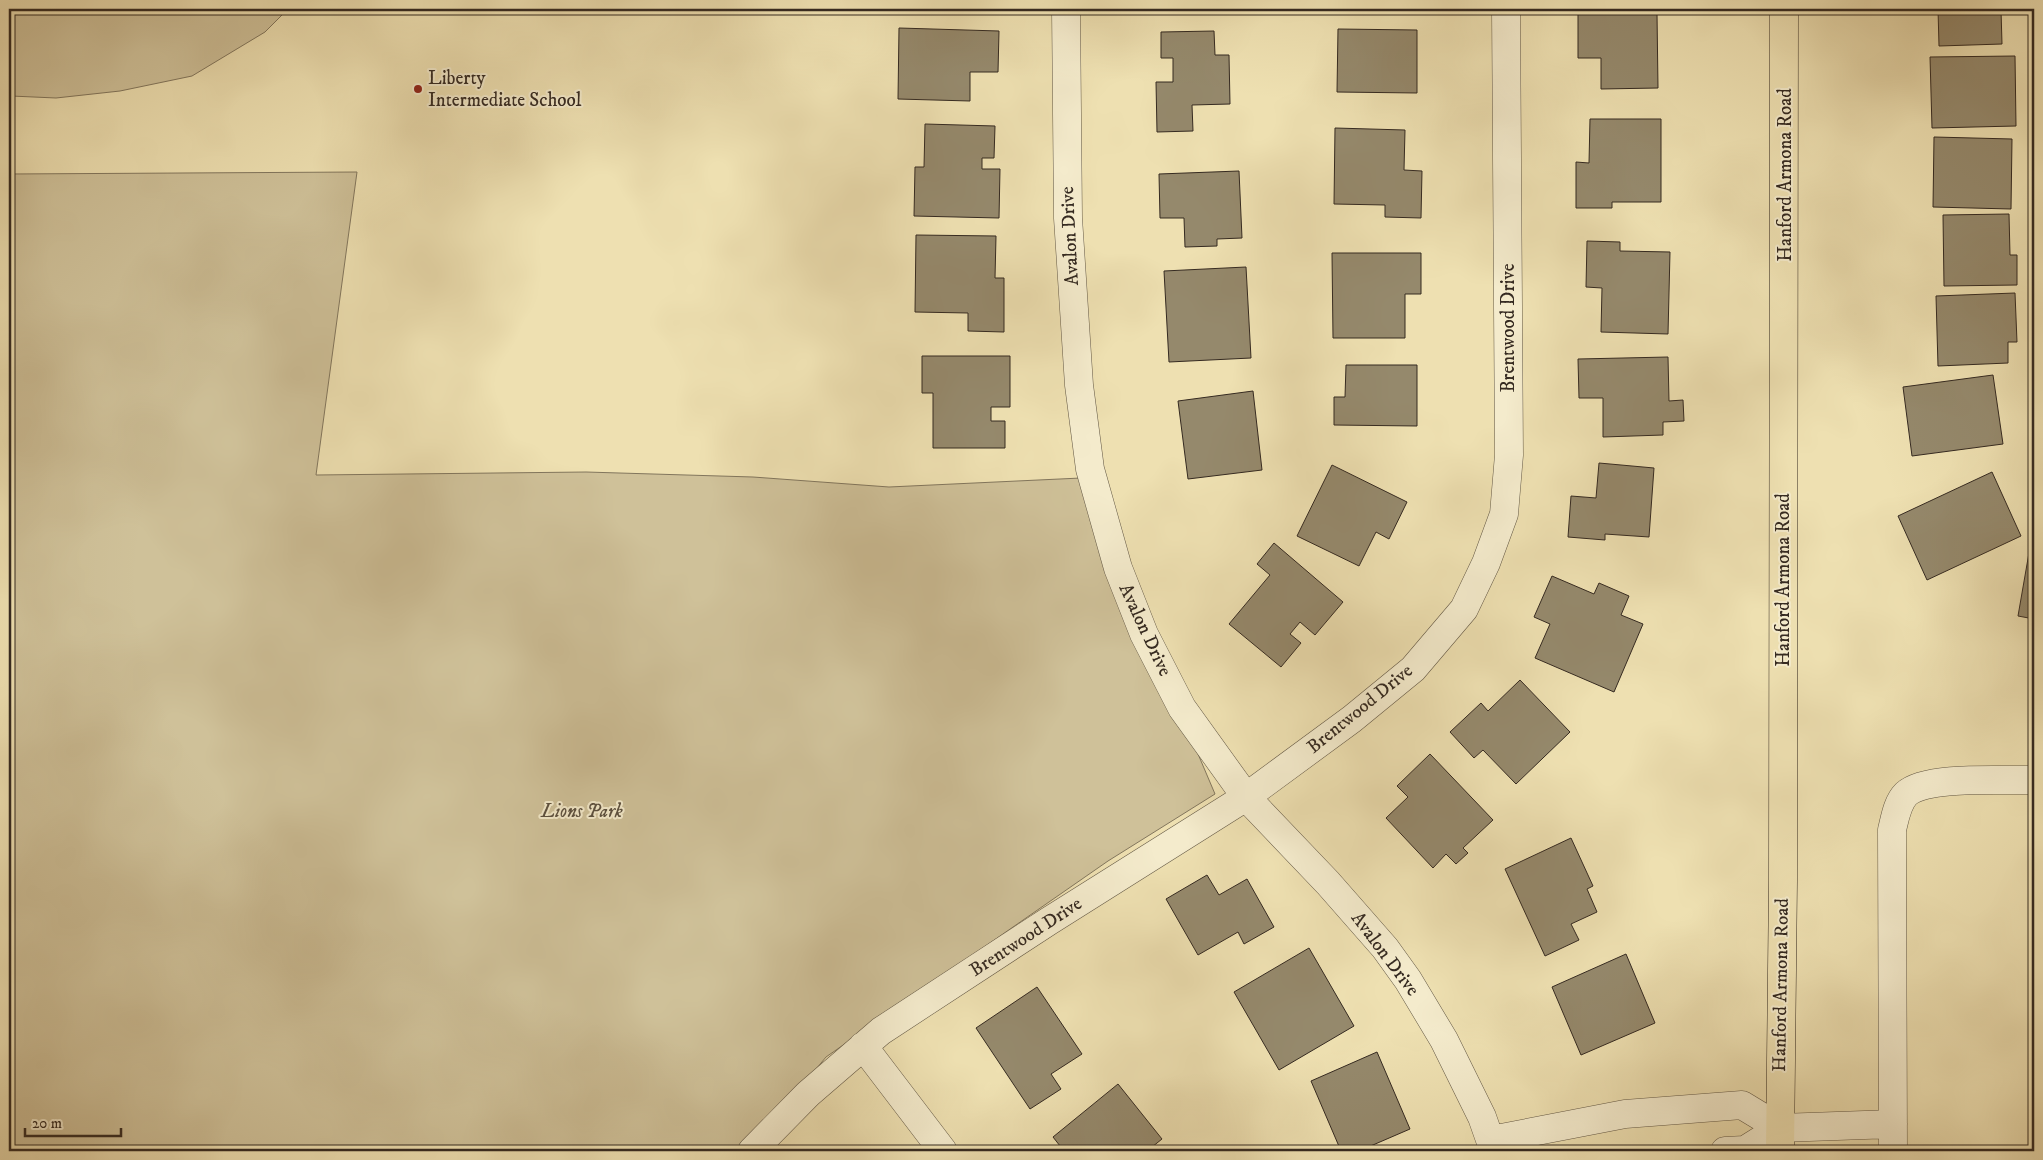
<svg xmlns="http://www.w3.org/2000/svg" width="2043" height="1160" viewBox="0 0 2043 1160" font-family="'IM FELL DW Pica',serif">
  <rect width="100%" height="100%" fill="#eee0b1"/>
  <filter id="stains"><feTurbulence type="fractalNoise" baseFrequency=".004" numOctaves="4"/><feColorMatrix values="0 0 0 0 .2 0 0 0 0 .09 0 0 0 0 .02 0 0 0 .5 -.17"/></filter>
  <radialGradient id="worn" r=".72"><stop offset=".6" stop-color="#630" stop-opacity="0"/><stop offset="1" stop-color="#630" stop-opacity=".3"/></radialGradient>
  <!-- green -->
  <path fill="#cfc199" stroke="#82765d" d="M12,9H288L265,32L192,76L120,91L56,98L11,96Z
    M357,172L316,475L586,472L753,477L889,487L1081,478L1215,794L1108,861L826,1057L748,1151H9V174Z"/>
  <!-- building -->
  <path fill="#95896c" stroke="#352a21" d="M1938,9H2015V10H2001L2002,44L1939,46Z
    M1578,14H1657L1658,88L1601,89V58H1578Z
    M899,28L999,31L998,72H970V101L898,99Z
    M1338,29L1417,30V93L1337,92Z
    M1214,31L1215,55H1229L1230,104L1192,105L1193,131L1157,132L1156,82H1173V58H1161V32Z
    M2015,56L2016,126L1932,128L1930,57Z
    M1590,119H1661V202H1612V208H1576V162L1589,163Z
    M925,124L995,126L994,158H982V169H1000L999,218L914,216L915,167H924Z
    M1335,128L1405,130L1404,170L1422,171L1421,218L1385,217V205L1334,204Z
    M1934,137L2012,139L2011,209L1933,207Z
    M1239,171L1242,238L1217,239V246L1185,247L1184,218H1160L1159,174Z
    M2009,214L2010,255H2017V285L1944,286L1943,215Z
    M916,235L996,236L995,278H1004V332L968,331V313L915,312Z
    M1587,241L1620,242V251L1670,252L1668,334L1601,332L1602,288L1586,287Z
    M1332,253H1421V294H1405V338H1333Z
    M1246,267L1251,358L1169,362L1164,271Z
    M2015,293L2017,342H2008V363L1938,366L1936,296Z
    M922,356H1010V407H991V421H1005V448H933V393H922Z
    M1668,357L1669,401L1683,400L1684,421L1663,422V435L1603,437V398H1579L1578,359Z
    M1346,365H1417V426L1334,425V397H1345Z
    M1993,375L2003,444L1912,456L1903,387Z
    M1253,391L1262,470L1188,479L1178,401Z
    M1599,463L1654,468L1649,537L1605,534V540L1568,537L1571,496L1596,498Z
    M1332,465L1407,502L1389,539L1376,532L1359,566L1297,536Z
    M1992,472L2021,536L1927,580L1898,516Z
    M1274,543L1343,602L1315,635L1300,622L1290,634L1301,643L1281,667L1229,624L1270,575L1257,564Z
    M2030,547L2034,548V619L2018,616Z
    M1552,576L1594,594L1599,583L1629,596L1621,615L1643,624L1614,692L1535,658L1550,624L1534,617Z
    M1520,680L1570,732L1516,784L1483,750L1474,758L1450,732L1481,703L1488,711Z
    M1430,754L1493,820L1463,848L1468,853L1456,864L1446,854L1433,868L1386,818L1408,797L1397,786Z
    M1571,838L1593,886L1587,889L1597,912L1571,924L1579,940L1545,956L1505,869Z
    M1207,875L1219,895L1247,879L1274,927L1244,944L1238,932L1198,955L1166,899Z
    M1309,948L1354,1026L1279,1070L1234,992Z
    M1626,954L1655,1023L1581,1055L1552,987Z
    M1037,987L1082,1054L1051,1074L1061,1089L1030,1109L976,1028Z
    M1377,1052L1410,1129L1359,1151H1341L1311,1081Z
    M1118,1084L1162,1139L1147,1151H1064L1053,1137Z"/>
  <g fill="none" stroke-linecap="round" stroke-linejoin="round">
    <!-- minor casing -->
    <g stroke="#635845" stroke-width="29">
      <path id="minor" d="M1066,9L1068,218L1079,385L1090,469L1118,568L1144,634L1182,708L1246,797L1328,883L1385,948L1408,980L1444,1040L1482,1117L1494,1151
        M863,1046L943,1151
        M1491,1140L1625,1114L1742,1105L1780,1128
        M752,1151L808,1094L881,1031L1049,921L1246,797L1352,719L1413,669L1464,609L1486,563L1504,514L1509,455L1506,9
        M1725,1151L1745,1150L1780,1128L1893,1124
        M1893,1151L1892,830C1895,818 1897,803 1906,794C1926,775 2005,781 2034,780"/>
    </g>
    <!-- major casing -->
    <g stroke="#352a21" stroke-width="29">
      <path id="major" d="M1780,1151L1783,881L1784,9"/>
    </g>
    <!-- minor -->
    <use href="#minor" stroke="#f4ebcc" stroke-width="28"/>
    <!-- major -->
    <use href="#major" stroke="#eee0b1" stroke-width="28"/>
  </g>
  <!-- markers -->
  <circle fill="#8f2418" stroke="#f4ebcc" stroke-width="2" cx="418" cy="89" r="5"/>
  <g text-anchor="middle" dominant-baseline="central" stroke-width="4" stroke-linejoin="round" paint-order="stroke">
    <!-- poi labels -->
    <g font-size="19" fill="#352a21" stroke="#f4ebcc" text-anchor="start">
      <text x="428" y="78">Liberty<tspan x="428" dy="22">Intermediate School</tspan></text>
    </g>
    <!-- street labels -->
    <g font-size="19" fill="#352a21" stroke="#f4ebcc">
      <text transform="translate(1785 175) rotate(-90)">Hanford Armona Road</text>
      <text transform="translate(1070 236) rotate(-93)">Avalon Drive</text>
      <text transform="translate(1508 328) rotate(-90)">Brentwood Drive</text>
      <text transform="translate(1783 580) rotate(-90)">Hanford Armona Road</text>
      <text transform="translate(1145 630) rotate(65)">Avalon Drive</text>
      <text transform="translate(1360 709) rotate(-39)">Brentwood Drive</text>
      <text transform="translate(1026 937) rotate(-33)">Brentwood Drive</text>
      <text transform="translate(1385 954) rotate(53)">Avalon Drive</text>
      <text transform="translate(1781 985) rotate(-89)">Hanford Armona Road</text>
    </g>
    <!-- park labels -->
    <g font-size="19" font-style="italic" fill="#5c503f" stroke="#f4ebcc">
      <text x="582" y="811">Lions Park</text>
    </g>
  </g>
  <!-- margin -->
  <rect width="2043" height="1160" fill="none" stroke="#eee0b1" stroke-width="30"/>
  <rect x="10" y="10" width="2023" height="1140" fill="none" stroke="#352a21" stroke-width="2.5"/>
  <rect x="15" y="15" width="2013" height="1130" fill="none" stroke="#352a21"/>
  <!-- scale -->
  <path d="M25 1128v8h96v-8" fill="none" stroke="#352a21" stroke-width="2.5"/>
  <text x="32" y="1128" font-size="15" fill="#352a21" stroke="#f4ebcc" stroke-width="4" paint-order="stroke">20 m</text>
  <rect width="100%" height="100%" filter="url(#stains)"/>
  <rect width="100%" height="100%" fill="url(#worn)"/>
</svg>
